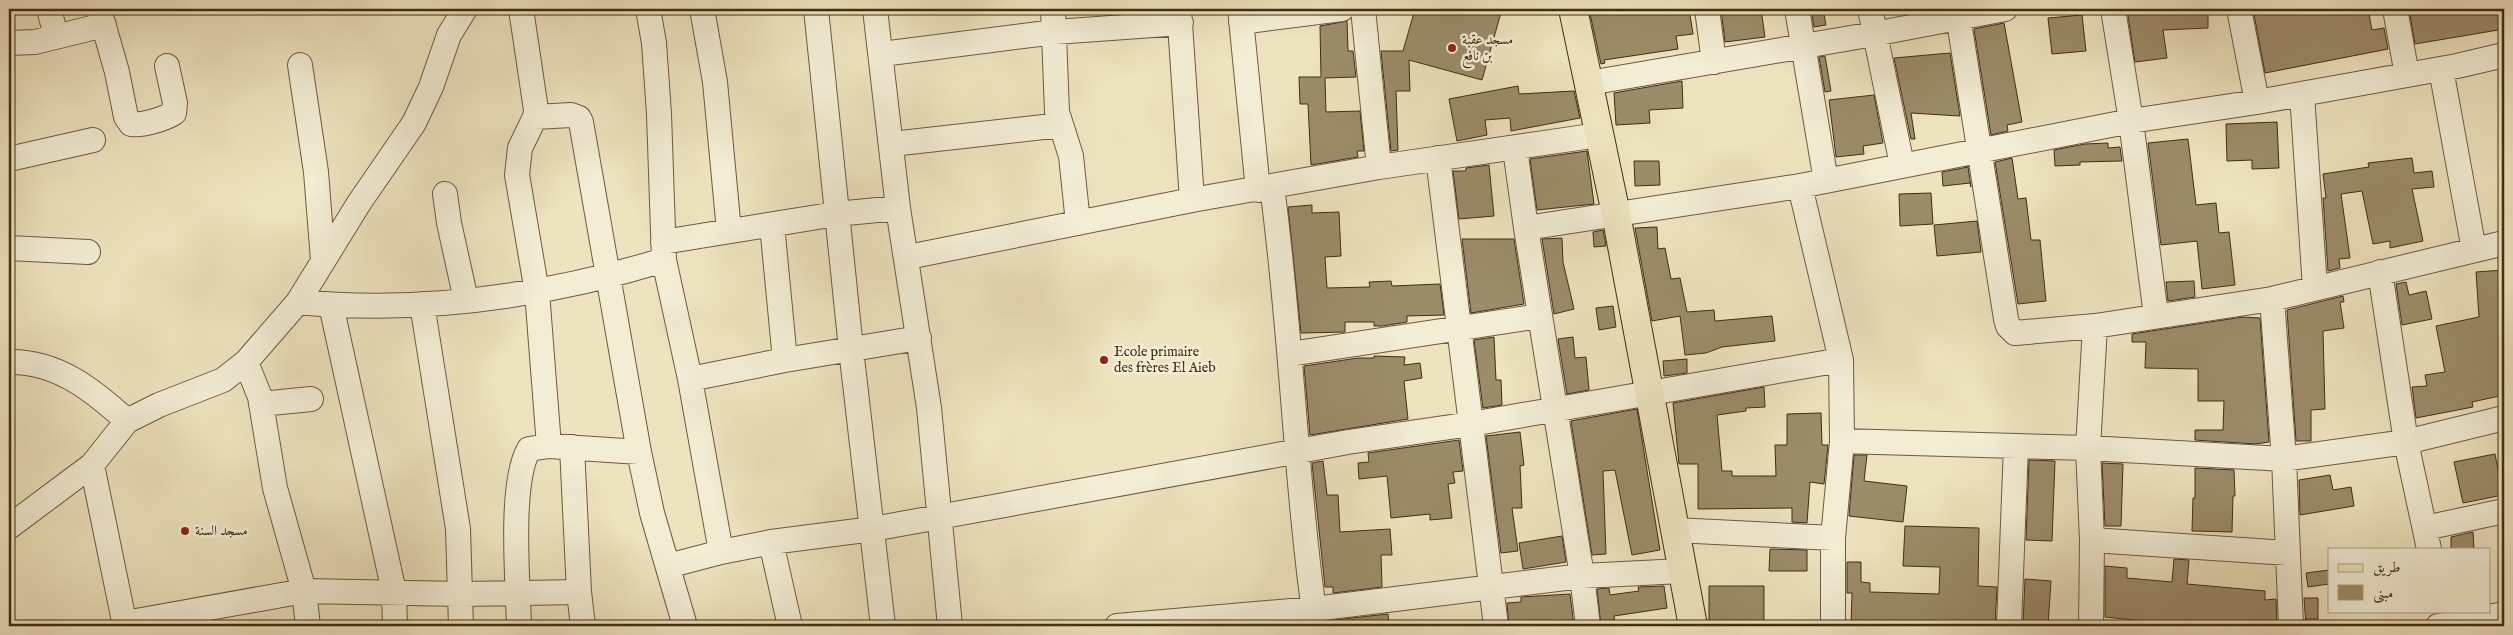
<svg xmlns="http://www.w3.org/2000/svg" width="2513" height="635" viewBox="0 0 2513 635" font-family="'IM FELL English',Amiri,serif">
  <rect width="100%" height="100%" fill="#ede3be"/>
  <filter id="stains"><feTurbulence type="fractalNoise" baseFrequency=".004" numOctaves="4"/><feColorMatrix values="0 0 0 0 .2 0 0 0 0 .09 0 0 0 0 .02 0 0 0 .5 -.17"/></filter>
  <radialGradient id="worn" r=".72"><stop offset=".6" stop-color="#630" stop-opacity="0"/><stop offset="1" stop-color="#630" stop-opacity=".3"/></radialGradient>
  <!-- building -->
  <path fill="#9b8c6a" stroke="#422d10" d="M1415,9H1502L1482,80L1409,60L1410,91H1396L1398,150L1391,151L1381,51H1403Z
    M1589,9H1689L1693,34L1676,36L1678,49L1604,60L1605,63L1601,64Z
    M1721,9H1761L1765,37L1725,42Z
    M1811,9H1823L1826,25L1814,27Z
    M2127,9H2208V28L2163,30L2167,58L2135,62Z
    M2253,9H2368L2372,30L2384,28L2388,49L2265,73Z
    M2409,9H2504V29L2415,44Z
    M2082,15L2086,51L2052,54L2048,18Z
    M1347,21L1348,51H1353L1356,77L1325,78L1326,112L1360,111L1364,151H1357L1358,157L1311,165L1308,104H1300L1299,77H1321L1320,26Z
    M2004,23L2022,122L2007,125L2008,131L1991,135L1974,29Z
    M1950,53L1960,116L1911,113L1915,139H1911L1894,58Z
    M1825,56L1831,91L1825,92L1819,57Z
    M1682,81L1683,108L1649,110L1650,123L1616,125L1614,93Z
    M1518,86L1519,94L1574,91L1580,118L1511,131L1510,118L1485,120L1487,135L1457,141L1449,99Z
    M1874,95L1883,143L1863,146L1864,154L1836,157L1829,100Z
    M2277,122L2279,168L2252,169V160L2227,161L2226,124Z
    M2188,139L2196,205L2216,203L2219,233L2229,232L2235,285L2202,289L2197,241L2161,245L2148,143Z
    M2108,143V148L2120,147L2122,161L2080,162V165L2055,166L2054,150L2085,144Z
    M1587,151L1594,204L1537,210L1530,159Z
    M2012,158L2018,199L2026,198L2031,240H2040L2046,301L2018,304L1995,162Z
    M2412,158L2414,173L2432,171L2434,187L2412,189L2423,241L2390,248V241L2373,244L2362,191L2341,194L2350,258L2339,259L2340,268L2328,271L2323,198H2326L2323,174L2369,167L2368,163Z
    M1634,161H1659L1660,185L1635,186Z
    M1489,165L1494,216L1459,219L1453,171H1466V168Z
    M1968,167L1971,187L1970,183L1943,186L1942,172Z
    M1931,193L1933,224L1900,226L1899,194Z
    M1312,205V213L1339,212L1341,256L1325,257L1327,288L1370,287L1369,282L1391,281L1392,286L1440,284L1444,315L1407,316V322L1382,326H1374V322H1345V332L1301,333L1288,207Z
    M1977,221L1981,252L1937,256L1934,225Z
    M1657,227L1658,249L1665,248L1671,279L1680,278L1687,312L1714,310L1715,321L1772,316L1775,341L1722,347L1706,353L1685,355L1680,316L1652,321L1635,228Z
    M1603,230L1606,246L1594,247L1593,232Z
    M1562,238L1563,262L1574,309L1554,314L1542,239Z
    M1462,239H1514L1524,304L1471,313Z
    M2504,270V395L2472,402L2473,407L2416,418L2412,387L2427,386L2425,375L2445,372L2436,326L2479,317L2476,272Z
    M2194,281L2195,297L2168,301L2166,282Z
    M2406,282L2409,295L2426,291L2432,319L2402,325L2396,284Z
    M2343,296L2344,302H2340L2344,328L2323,331L2325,409L2311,410V441H2296L2287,310Z
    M1613,306L1616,327L1599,330L1596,308Z
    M2243,317L2260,318L2269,442L2255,444L2195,440V430H2223L2224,401H2198V369L2145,368L2146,342H2132V334Z
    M1494,337L1496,380H1501L1502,405L1483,408L1474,340Z
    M1573,337L1575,358L1586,357L1589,390L1567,394L1558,339Z
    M1374,356L1405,357L1404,365L1420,363L1422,378L1404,381L1408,419L1310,435L1304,366L1358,358H1374Z
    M1687,359V373L1664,376L1663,361Z
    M1764,387L1765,407L1746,408V411L1717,415L1722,471H1732V476H1776L1775,445H1787V414L1821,413L1822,445H1828L1824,484L1810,482L1807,523L1792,522V508L1698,509V464H1679L1673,403Z
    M1637,409L1660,550L1632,555L1615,470L1603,471L1606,554L1592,555L1571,421Z
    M1520,432L1524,465L1520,466L1522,508H1512L1518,551L1501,553L1486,436Z
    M1459,440L1463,471L1453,472L1455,483L1448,484L1452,518L1430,520V514L1391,518L1387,476L1359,479L1358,463L1369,462L1368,453Z
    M2495,454L2503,495L2463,503L2454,462Z
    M1854,455H1867L1864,481L1907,486L1903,522L1849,516Z
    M2029,460L2055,461L2052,541L2026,540Z
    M1323,461L1327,495H1338L1340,532L1390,529L1392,555H1381L1382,587L1333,593V587H1325L1312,463Z
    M2102,463L2123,464L2121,526H2105Z
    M2195,468L2234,470L2235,496H2233L2232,532L2192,531L2193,498H2195Z
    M2330,475L2333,490L2351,487L2354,506L2300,515L2299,480Z
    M1905,526L1979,528L1978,586L1997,587L1995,626H1851L1852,593H1847V562H1861V582L1870,583V592L1939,594L1940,567L1903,566Z
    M2473,532L2474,549H2451V537Z
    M1562,536L1566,562L1523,569L1519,543Z
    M1770,549L1807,550V571H1769Z
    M2174,559L2189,560L2187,584L2265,591V600L2276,599L2277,626H2134V620L2105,617V566L2127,568V578L2172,582Z
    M2329,570V584L2308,587L2306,573Z
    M2025,579L2051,581L2048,626H2023Z
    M1664,586L1667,608L1614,616L1615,626H1601L1597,589L1609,588L1610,595L1639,591L1638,587Z
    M1709,586H1764V626H1709Z
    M1570,594L1574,626H1509L1507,603L1521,602V597Z
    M2304,598H2318V619H2305L2306,626Z
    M1388,614L1389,626H1334V620Z"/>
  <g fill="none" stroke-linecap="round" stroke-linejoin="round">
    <!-- minor casing -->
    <g stroke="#6d5a3c" stroke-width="26">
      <path id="minor" d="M49,9L56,36
        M99,9L117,72L126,117L131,124C142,126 164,119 174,113L175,103L167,66
        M521,9L536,110L535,117L520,148L517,175L537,292L549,446L639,452
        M648,9L654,43L659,114L664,260L690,379L721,552
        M702,9L715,82L729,231
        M816,9L851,349L883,626
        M875,9L898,208
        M1053,9L1057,112L1071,156L1078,223
        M1179,9L1192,200
        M1240,9L1258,190
        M1363,9L1379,167
        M1707,9L1714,62
        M1797,9L1826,181
        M1870,9L1902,165
        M1957,9L2006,319L2008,326L2015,333L2095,326L2272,299L2504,243
        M2113,9L2131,121L2156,316
        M2239,9L2257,102
        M2395,9L2407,75
        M1241,22L1342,9
        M9,43L35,42L104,25
        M882,54L1055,32L1181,23
        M300,65L316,172L323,260
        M2441,69L2474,250
        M1589,83L1874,34L2005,9
        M2302,94L2315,288
        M535,117L571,115L579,118L581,122L639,452L652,513L685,626
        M892,144L1061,125
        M1515,149L1526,228L1582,576L1588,626
        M1438,158L1496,626
        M9,159L93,140
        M1800,186L1841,360L1842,441L1833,538V626
        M1272,187C1292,333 1295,480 1316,626
        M445,194L449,223L466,300
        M772,225L785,360
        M1526,228L1800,186L2131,121L2257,102L2457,66L2504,55
        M663,242L836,214L898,208L929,408L950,626
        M9,248L88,252
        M908,257L1192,200L1379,167L1599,135
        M2380,272L2406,442L2429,549
        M2272,299L2284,459L2291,626
        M298,302C421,314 546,296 664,260
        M422,304L458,529L461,626
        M331,305L394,592L395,626
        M1290,354L1540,316
        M9,362C57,361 93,390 127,421
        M246,362L260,397L275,488L304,591L308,626
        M690,379L785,360L919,338
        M261,404L311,399
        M1842,441L2088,448L2284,459L2406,442L2504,418
        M572,447L579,592L583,626
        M92,465L125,626
        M9,527L92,465L127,421L159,405L223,380L246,362L298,302L359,203L414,123L431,87L449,35L465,9
        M2425,528L2504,511
        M1675,530L1833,538
        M2092,540L2288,553
        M771,542L790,626
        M668,566L721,552L771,542L873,529L1348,442L1471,424L1841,360
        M125,623L304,591L461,594L579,592
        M519,626C518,584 509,483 529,449L549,446
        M1117,626L1314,609L1582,576L1682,571
        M2009,626L2016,446
        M2091,626L2092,540L2088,448L2095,326
        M2438,626L2504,614"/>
    </g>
    <!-- major casing -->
    <g stroke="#422d10" stroke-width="30">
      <path id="major" d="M1573,9L1616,214L1693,626"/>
    </g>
    <!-- minor -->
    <use href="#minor" stroke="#f3edd5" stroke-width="24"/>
    <!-- major -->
    <use href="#major" stroke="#ede3be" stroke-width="28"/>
  </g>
  <!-- markers -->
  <g fill="#8f2418" stroke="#f3edd5" stroke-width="2">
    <circle cx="1452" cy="48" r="5"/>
    <circle cx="1104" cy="360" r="5"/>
    <circle cx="185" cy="531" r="5"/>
  </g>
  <g text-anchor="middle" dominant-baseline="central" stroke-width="5" stroke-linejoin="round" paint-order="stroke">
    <!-- poi labels -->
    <g font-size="14" fill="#422d10" stroke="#f3edd5" text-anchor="start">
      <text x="1462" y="40">مسجد عقبة<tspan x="1462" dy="16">بن نافع</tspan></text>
      <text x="1114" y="352">Ecole primaire<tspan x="1114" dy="16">des frères El Aieb</tspan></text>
      <text x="195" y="531">مسجد السنة</text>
    </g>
  </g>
  <!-- margin -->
  <rect width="2513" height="635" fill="none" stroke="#ede3be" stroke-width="30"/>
  <rect x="10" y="10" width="2493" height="615" fill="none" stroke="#422d10" stroke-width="2.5"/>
  <rect x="15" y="15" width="2483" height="605" fill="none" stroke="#422d10"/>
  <!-- legend -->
  <rect x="2328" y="548" width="162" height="65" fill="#f3edd5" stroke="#aca086"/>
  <rect x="2338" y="564" width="25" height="8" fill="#ede3be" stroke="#aca086"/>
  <text x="2373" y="572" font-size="15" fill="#422d10">طريق</text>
  <rect x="2338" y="585" width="25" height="15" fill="#9b8c6a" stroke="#aca086"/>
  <text x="2373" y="598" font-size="15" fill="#422d10">مبنى</text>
  <rect width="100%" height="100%" filter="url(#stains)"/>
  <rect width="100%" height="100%" fill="url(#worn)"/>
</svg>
